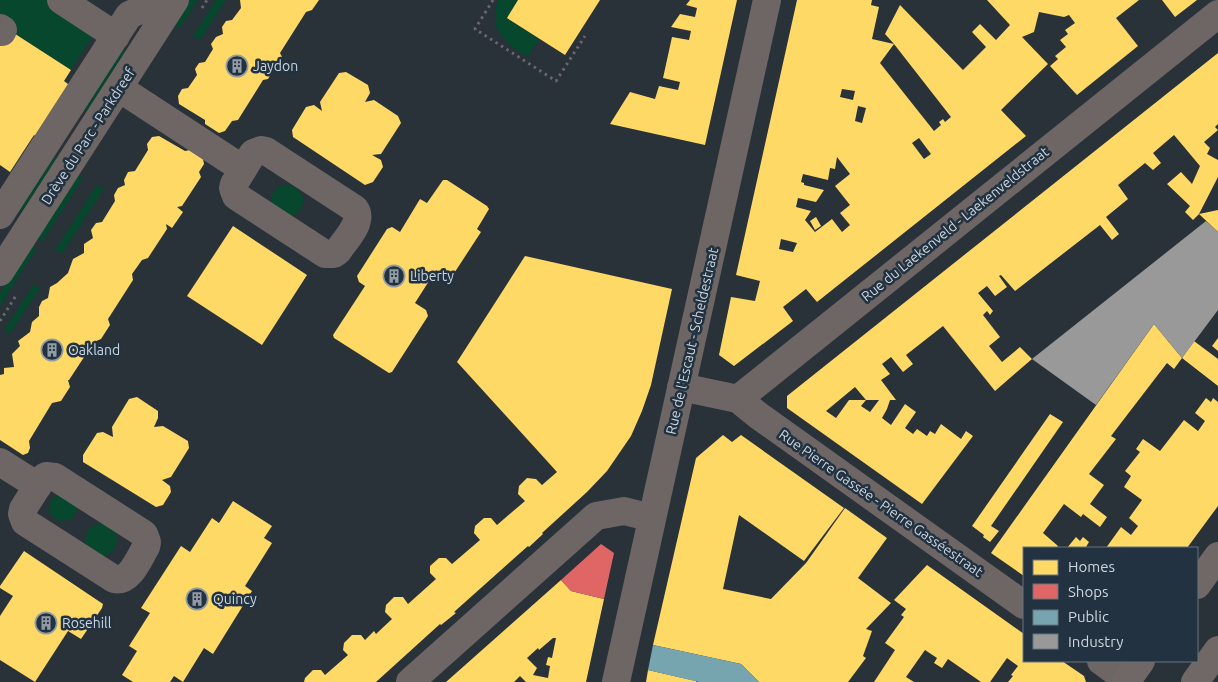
<svg xmlns="http://www.w3.org/2000/svg" width="1218" height="682" viewBox="0 0 1218 682" font-family="Ubuntu,sans-serif">
  <rect width="100%" height="100%" fill="#293139"/>
  <!-- green -->
  <path fill="#06472d" d="M0,0H48L96,31L71,70L0,24Z
    M190,0H198L180,28L175,25Z
    M216,0H226L200,40L193,36Z
    M498,0H518L507,18L539,39L528,57C506,44 487,29 498,0Z
    M120,46L126,50L87,111L81,107Z
    M51,153L57,157L21,213L15,208Z
    M77,175L83,178L42,242L36,237Z
    M97,185L104,189L62,254L55,250Z
    M283,185C306,185 311,208 291,217L271,205C270,195 274,189 283,185Z
    M32,244L37,248L0,306V293Z
    M34,284L40,288L10,334L4,330Z
    M57,494L77,502L78,508L72,519L60,521L50,515L49,503Z
    M85 540a16 16 0 1 1 32 0a16 16 0 1 1-32 0Z"/>
  <!-- homes -->
  <path fill="#ffd966" fill-rule="evenodd" d="M240,0H319L312,10L306,12L280,53L282,57L268,79L263,80L238,120L232,121L225,131L219,133L205,124V120L179,104L178,96L182,89L188,88L197,75L195,69L199,63L205,62L213,49L211,44L216,37L223,34L222,27L226,21L232,20L241,8Z
    M518,0H600L565,55L507,18Z
    M690,0H737L705,145L610,124L630,92L655,99L659,86L678,90L680,82L663,78L672,37L689,40L691,31L671,27L680,14L695,17L697,8L686,5Z
    M797,0H872L871,5L879,7L872,39L894,44L885,34L900,5L963,70L986,47L972,32L980,24L996,40L1010,25L987,0H1139L1116,18L1138,46L1077,95L1050,66L1058,59L1055,56L1066,47L1060,40L1068,34L1065,30L1075,23L1069,15L1064,17L1039,12L1034,32L1022,37L1048,64L1001,110L1026,136L817,302L806,289L783,307L793,321L734,366L719,355L731,297L755,301L760,281L736,275ZM894,44L951,117L945,122L943,119L939,122L941,125L934,131L880,63ZM842,89L855,91L853,100L840,97ZM858,106L866,108L862,123L855,121ZM919,138L931,154L924,159L912,143ZM837,157L850,174L835,186L850,205L840,213L850,225L842,232L832,219L815,232L805,220L811,211L796,207L798,198L816,202L824,190L804,185V183L801,182L803,174L828,180L830,168L835,169ZM781,239L797,243L793,252L779,249Z
    M1162,0H1197L1175,17Z
    M9,30L71,70L64,81L76,90L42,141L34,135L10,172L0,165V44Z
    M1218,53V124L1215,127L1218,130L1204,142L1210,148L1207,154L1218,160V177L1199,214L1193,220L1185,212L1190,206L1167,184L1181,172L1192,184L1200,166L1174,135L1153,153L1161,163L1153,170L1145,163L1118,185L1128,199L1106,217L1119,234L1112,240L1100,225L1015,291L1001,275L999,276L1007,287L995,296L987,286L978,293L993,311L990,315L987,311L983,315L1000,337L989,346L1002,362L1020,347L1032,359L995,391L943,326L906,355L913,364L903,372L891,357L882,364L890,374L881,380L896,400H890L887,409L882,418L891,425L905,404L916,412L905,428L913,434L917,429L927,436L930,431L935,434L941,424L961,439L966,431L973,436L922,504L787,408V396ZM855,387L866,400H849L836,418L826,411ZM866,400H879L870,412L861,406Z
    M346,72L368,85L370,93L365,102L374,100L398,116L401,123L381,154L372,155L381,160L383,167L373,182L365,185L293,137L292,130L306,107L314,105L322,111L320,102L339,73Z
    M159,136L185,151L190,150L203,159L204,164L199,172L201,177L182,206L177,207L183,212L172,228L166,224L167,229L148,258L142,260L132,274L133,280L108,319L110,325L101,339L94,342L69,380H68L70,387L61,401L52,403L29,441L30,448L28,453L23,455L0,440V375L4,374V368L14,367L12,354L20,346L18,341L30,332L32,322L39,316V307L42,301L48,298L50,287L57,283L68,273L73,259L84,253V244L93,238L91,230L96,223L102,222L115,201L114,195L118,188L125,185L124,180L128,172L135,171L148,150L147,144L152,137Z
    M443,180H447L487,206L489,209L477,229L481,232L451,278H448L436,270L415,303L426,310L428,316L392,372L389,373L334,338L333,335L365,286L359,282L357,276L387,229L392,227L400,232L420,199L427,203Z
    M1218,210V232L1199,214Z
    M816,217L821,226L815,230L810,221Z
    M233,226L307,275L262,345L187,296Z
    M525,256L672,289L651,385L642,411L631,436L607,471L587,492L542,533L543,534L529,547L528,546L454,612L456,613L441,625L440,624L376,682H304L305,678L313,670H321L325,675L348,655L343,650L344,643L352,635H361L365,640L374,631L376,634L392,619L385,612L386,605L394,597H403L408,604L436,579L430,573V566L439,558H446L452,564L480,540L474,533L475,526L484,518H491L497,525L525,501L518,494L519,486L527,478L536,479L542,485L557,472L457,362Z
    M1154,324L1182,358L1174,369L1167,363L1111,436L1116,439L1089,474L1104,485L1090,504L1107,517L1100,527L1083,514L1081,517L1064,504L1043,533L1058,546L1057,548H1024V576L991,553Z
    M1218,338V351L1212,346Z
    M1194,341L1218,359V386L1182,358Z
    M137,397L158,411V418L154,427L163,426L188,441L189,448L171,477L162,480L170,486L171,492L163,505L156,507L83,462V455L97,433L103,432L113,437L112,427L129,399Z
    M1206,398L1211,402L1213,398L1218,402V506L1187,548H1106L1121,527L1131,535L1138,526L1129,518L1142,500L1124,487L1131,476L1125,471L1140,452L1136,449L1143,439L1160,451L1184,420L1198,431L1205,421L1195,413Z
    M1050,414L1063,422L991,526L999,531L990,542L983,537L984,535L972,526Z
    M723,435L732,442L741,435L844,508L804,561L739,515L723,589L771,599L806,563L845,508L887,538L858,578L891,603L866,629L872,631L863,656L866,658L848,682H759L741,664L653,645L696,458Z
    M233,501L272,526L264,538L272,543L245,586L252,591L213,654L204,648L183,682L174,676L170,682H133L122,675L137,651L129,646L150,613L141,608L181,546L190,552L212,518L219,523Z
    M1076,537L1080,541L1083,537L1089,542L1086,547L1088,548H1067Z
    M24,551L103,604L102,608L81,639L68,631L35,682L0,660V616L13,596L0,588V586Z
    M927,565L1024,634V661H1062L1084,676L1086,682H1008L1013,676L1011,675L1018,666L1007,658L990,682H981L948,659L942,668L934,663L937,658L925,650L906,677L914,682H874L895,650L885,643L904,617L901,615L906,609L894,600Z
    M561,580L571,591L604,599L586,682H526L520,676L514,682H446ZM553,638H556L552,658L548,657L546,665L550,666L548,678L533,675L537,668L527,658L538,648L539,650Z
    M648,670L696,681V682H646Z"/>
  <!-- shops -->
  <path fill="#e06666" d="M601,544L614,553L604,599L571,591L561,580Z"/>
  <!-- public -->
  <path fill="#76a5af" d="M653,645L741,664L759,682H699L648,670Z"/>
  <!-- industry -->
  <path fill="#999" d="M1206,221L1218,232V310L1182,358L1154,324L1096,405L1032,359Z"/>
  <g fill="none" stroke-linecap="round" stroke-linejoin="round">
    <!-- path -->
    <path stroke="#696768" stroke-width="3" stroke-dasharray="2.5 4" stroke-linecap="butt" d="M493,0L475,29L556,81L585,36
      M202,8L207,0
      M0,321L17,294"/>
    <!-- street -->
    <path stroke="#6d6664" stroke-width="28" d="M61,0L116,36
      M0,28L3,30L2,32
      M119,88L243,169
      M261,150L266,151L355,209C364,222 345,240 338,251L334,254H325L236,196L233,188L234,184L253,153Z
      M0,215L129,15L138,11L144,0
      M0,272L175,0
      M681,387L738,399L759,416L1024,605
      M738,399L1218,14
      M0,462L38,486
      M46,476L55,477L144,534L147,542L146,547C139,558 130,583 114,579L25,522L22,514L23,509L42,479Z
      M1101,661L1127,680
      M410,682L596,516L624,511L652,518
      M616,682L767,0"/>
    <!-- secondary -->
    <path stroke="#6f6867" stroke-width="28" d="M1197,585L1218,556
      M1126,682L1141,661
      M1195,682L1218,650"/>
  </g>
  <!-- icons -->
  <defs>
    <g id="building-ring" transform="scale(1.125)"><circle r="9.5" fill="#223240" stroke="#939ca5" stroke-width="1.5"/><path d="M-4-6H4V6H1V3H-1V6H-4ZM-2.5-4.3h1.7v1.8h-1.7ZM.8-4.3h1.7v1.8H.8ZM-2.5-1h1.7V.8h-1.7ZM.8-1h1.7V.8H.8Z" fill="#939ca5"/></g>
  </defs>
  <g fill-rule="evenodd">
    <use href="#building-ring" x="237" y="66"/>
    <use href="#building-ring" x="394" y="276"/>
    <use href="#building-ring" x="52" y="350"/>
    <use href="#building-ring" x="197" y="599"/>
    <use href="#building-ring" x="46" y="623"/>
  </g>
  <g text-anchor="middle" dominant-baseline="central" stroke-width="5" stroke-linejoin="round" paint-order="stroke">
    <!-- poi labels -->
    <g font-size="14" fill="#ccd6df" stroke="#223240" text-anchor="start">
      <text x="253" y="66">Jaydon</text>
      <text x="410" y="276">Liberty</text>
      <text x="68" y="350">Oakland</text>
      <text x="213" y="599">Quincy</text>
      <text x="62" y="623">Rosehill</text>
    </g>
    <!-- street labels -->
    <g font-size="14" fill="#ccd6df" stroke="#223240">
      <text transform="translate(88 136) rotate(-57)">Drève du Parc - Parkdreef</text>
      <text transform="translate(955 224) rotate(-39)">Rue du Laekenveld - Laekenveldstraat</text>
      <text transform="translate(692 341) rotate(-77)">Rue de l'Escaut - Scheldestraat</text>
      <text transform="translate(881 503) rotate(35)">Rue Pierre Gassée - Pierre Gasséestraat</text>
    </g>
  </g>
  <!-- legend -->
  <rect x="1023" y="547" width="175" height="115" fill="#223240" stroke="#667480"/>
  <rect x="1033" y="560" width="25" height="15" fill="#ffd966" stroke="#667480"/>
  <text x="1068" y="572" font-size="15" fill="#ccd6df">Homes</text>
  <rect x="1033" y="584" width="25" height="15" fill="#e06666" stroke="#667480"/>
  <text x="1068" y="597" font-size="15" fill="#ccd6df">Shops</text>
  <rect x="1033" y="610" width="25" height="15" fill="#76a5af" stroke="#667480"/>
  <text x="1068" y="622" font-size="15" fill="#ccd6df">Public</text>
  <rect x="1033" y="634" width="25" height="15" fill="#999999" stroke="#667480"/>
  <text x="1068" y="647" font-size="15" fill="#ccd6df">Industry</text>
</svg>
